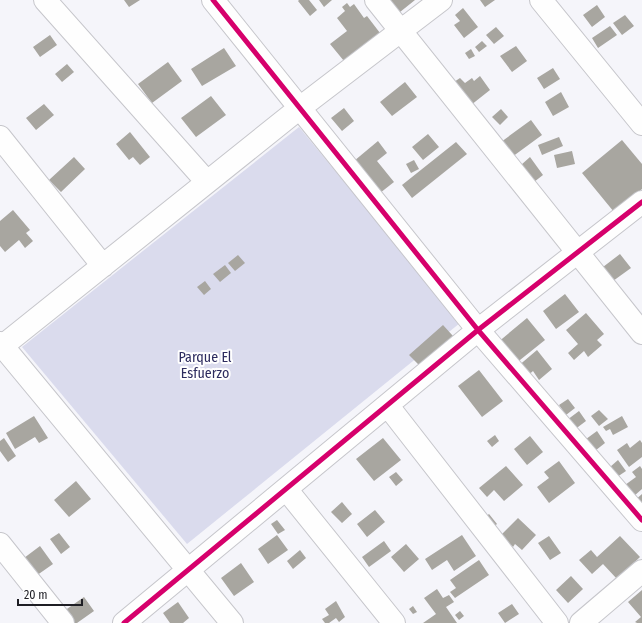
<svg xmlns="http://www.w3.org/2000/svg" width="642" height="623" viewBox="0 0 642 623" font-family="'Fira Sans Condensed',sans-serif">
  <rect width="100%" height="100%" fill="#f5f5fa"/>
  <!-- green -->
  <path fill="#dadbed" d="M299,127L460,323L187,544L22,347Z"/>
  <!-- building -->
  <path fill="#a8a6a0" d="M124,0H140L129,7Z
    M299,0H309L317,10L310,16L298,1Z
    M319,0H332L324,7Z
    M390,0H415L400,12Z
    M480,0H495L485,7Z
    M347,3L350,7L354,4L364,18L367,16L380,33L344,61L330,44L347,31L337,18L345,11L342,7Z
    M597,5L605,17L592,27L583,15Z
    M463,8L478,27L464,38L454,25L460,21L455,15Z
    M625,15L634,26L622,35L613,23Z
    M610,26L617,35L598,48L592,38Z
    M496,27L504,36L494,44L486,35Z
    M50,35L57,45L40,57L33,47Z
    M482,41L487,46L479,52L475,47Z
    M516,46L527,61L512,72L500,56Z
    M224,48L236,66L202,86L191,69Z
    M471,49L475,56L469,59L465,53Z
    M168,62L182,81L152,103L138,84Z
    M67,64L74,72L62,82L55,74Z
    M553,68L560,79L544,89L537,78Z
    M480,76L490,90L471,105L454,82L460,78L465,83L472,78L474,81Z
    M405,82L417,97L392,116L380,102Z
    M561,92L569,107L553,116L545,102Z
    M211,96L226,115L196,137L181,118Z
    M44,104L54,115L36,130L26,118Z
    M344,108L354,121L342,131L331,118Z
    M501,109L508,117L500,125L492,117Z
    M531,120L542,135L512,157L501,142Z
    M130,132L150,157L140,165L133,157L129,160L116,144Z
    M428,134L439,147L423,160L412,147Z
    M559,137L563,146L542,155L538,145Z
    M622,140L642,164V189L614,212L582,173Z
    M378,141L387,153L377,161L394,182L380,193L354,161Z
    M456,142L467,154L412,198L402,185Z
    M572,151L575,164L557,168L554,155Z
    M74,157L85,169L61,192L49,180Z
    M530,157L543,175L534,182L521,165Z
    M414,160L419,169L411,173L406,164Z
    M13,210L30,230L26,233L33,241L25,248L19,240L5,252L0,246V221Z
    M620,254L631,268L613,281L603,267Z
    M238,255L245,263L235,271L228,263Z
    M225,265L231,273L220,282L213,274Z
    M205,281L211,289L204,295L197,287Z
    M565,294L579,312L556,329L543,311Z
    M586,313L604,334L597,340L602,345L588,357L584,351L574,360L568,353L578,344L566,330Z
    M527,318L545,340L515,364L497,343Z
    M443,325L453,336L420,366L409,355Z
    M537,350L552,369L539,380L533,371L525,378L517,367Z
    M479,370L503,401L482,417L458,386Z
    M568,399L575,408L566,415L559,405Z
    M599,410L608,419L599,426L591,416Z
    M579,411L586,421L574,430L567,420Z
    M34,416L48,438L39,443L35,437L15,449L6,433Z
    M622,416L628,427L613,435L610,429L606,431L603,427Z
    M597,431L605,443L591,454L582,442Z
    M495,435L499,441L492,447L487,441Z
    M530,436L543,452L527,465L514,449Z
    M4,438L16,456L8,462L0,451V441Z
    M383,438L401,460L374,481L356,459Z
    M640,440L642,443V457L629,467L617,450L627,443L630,448Z
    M618,460L626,471L617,477L610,467Z
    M559,461L575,483L549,503L537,487L549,478L544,472Z
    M506,466L523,485L504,501L494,490L487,497L479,488Z
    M640,466L642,469V489L634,496L625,485L636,477L632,472Z
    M396,472L403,480L396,486L389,477Z
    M76,481L91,499L69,517L54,500Z
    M642,494V509L634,501Z
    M342,502L352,514L342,523L331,512Z
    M375,510L385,522L367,537L357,524Z
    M489,514L497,524L491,529L483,519Z
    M518,518L536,535L522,550L515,544L513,547L501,535Z
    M277,520L285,530L278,534L271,524Z
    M59,533L70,547L61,554L50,539Z
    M277,535L288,550L268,564L258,549Z
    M462,535L476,556L454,571L447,560L432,570L425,559Z
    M549,536L561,553L550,560L538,543Z
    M620,536L640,557L617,579L603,564L592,574L579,560L591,550L597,557Z
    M384,541L391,551L369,567L362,557Z
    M406,544L419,559L404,572L391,557Z
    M40,546L53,564L33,578L20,561Z
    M300,550L306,558L293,569L287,561Z
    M479,560L489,575L455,598L450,592L456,588L450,580Z
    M241,563L254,582L234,596L221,578Z
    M571,576L583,589L568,603L556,590Z
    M437,589L443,598L449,595L454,602L446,607L457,623H423L436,614L424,598Z
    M642,590V623H637L635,622L641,617L628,602Z
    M84,597L94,611L77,623H73L64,611Z
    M336,601L345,617L339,622L336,618L329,623H325L322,619L329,615L325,609Z
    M178,602L189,618L183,623H170L163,613Z
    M512,604L519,614L505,623L498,613Z
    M413,606L417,612L413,614L409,609Z
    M460,611L464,616L459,620L455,615Z"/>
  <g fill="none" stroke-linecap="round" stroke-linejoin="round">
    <!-- minor casing -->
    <g stroke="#c6c6cb" stroke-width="24">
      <path id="minor" d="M45,0L207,182
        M213,0L478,330L642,520
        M376,0L642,333
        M541,0L642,124
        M0,137L103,266
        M0,343L232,623
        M0,348L301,107L441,0
        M388,406L557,623
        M286,489L394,623
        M0,544L63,623
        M124,623L478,330L642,202
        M581,623L642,571"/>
    </g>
    <!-- minor -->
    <use href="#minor" stroke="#fefefe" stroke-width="22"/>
    <!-- cycleway casing -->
    <g stroke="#fff" stroke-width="8">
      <path id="cycleway" d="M213,0L478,330L642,520
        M124,623L478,330L642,202"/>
    </g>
    <!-- cycleway -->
    <use href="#cycleway" stroke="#d6006c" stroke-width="5"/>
  </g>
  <g text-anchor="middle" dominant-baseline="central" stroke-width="4" stroke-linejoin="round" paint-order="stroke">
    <!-- park labels -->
    <g font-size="14" fill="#2d2c5f" stroke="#fff">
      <text x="205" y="357">Parque El<tspan x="205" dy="16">Esfuerzo</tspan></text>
    </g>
  </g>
  <!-- scale -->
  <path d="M18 599v6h64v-6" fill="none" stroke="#1e1e24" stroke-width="2"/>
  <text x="24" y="599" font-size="12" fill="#1e1e24" stroke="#ffffff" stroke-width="3" paint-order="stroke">20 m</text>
</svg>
